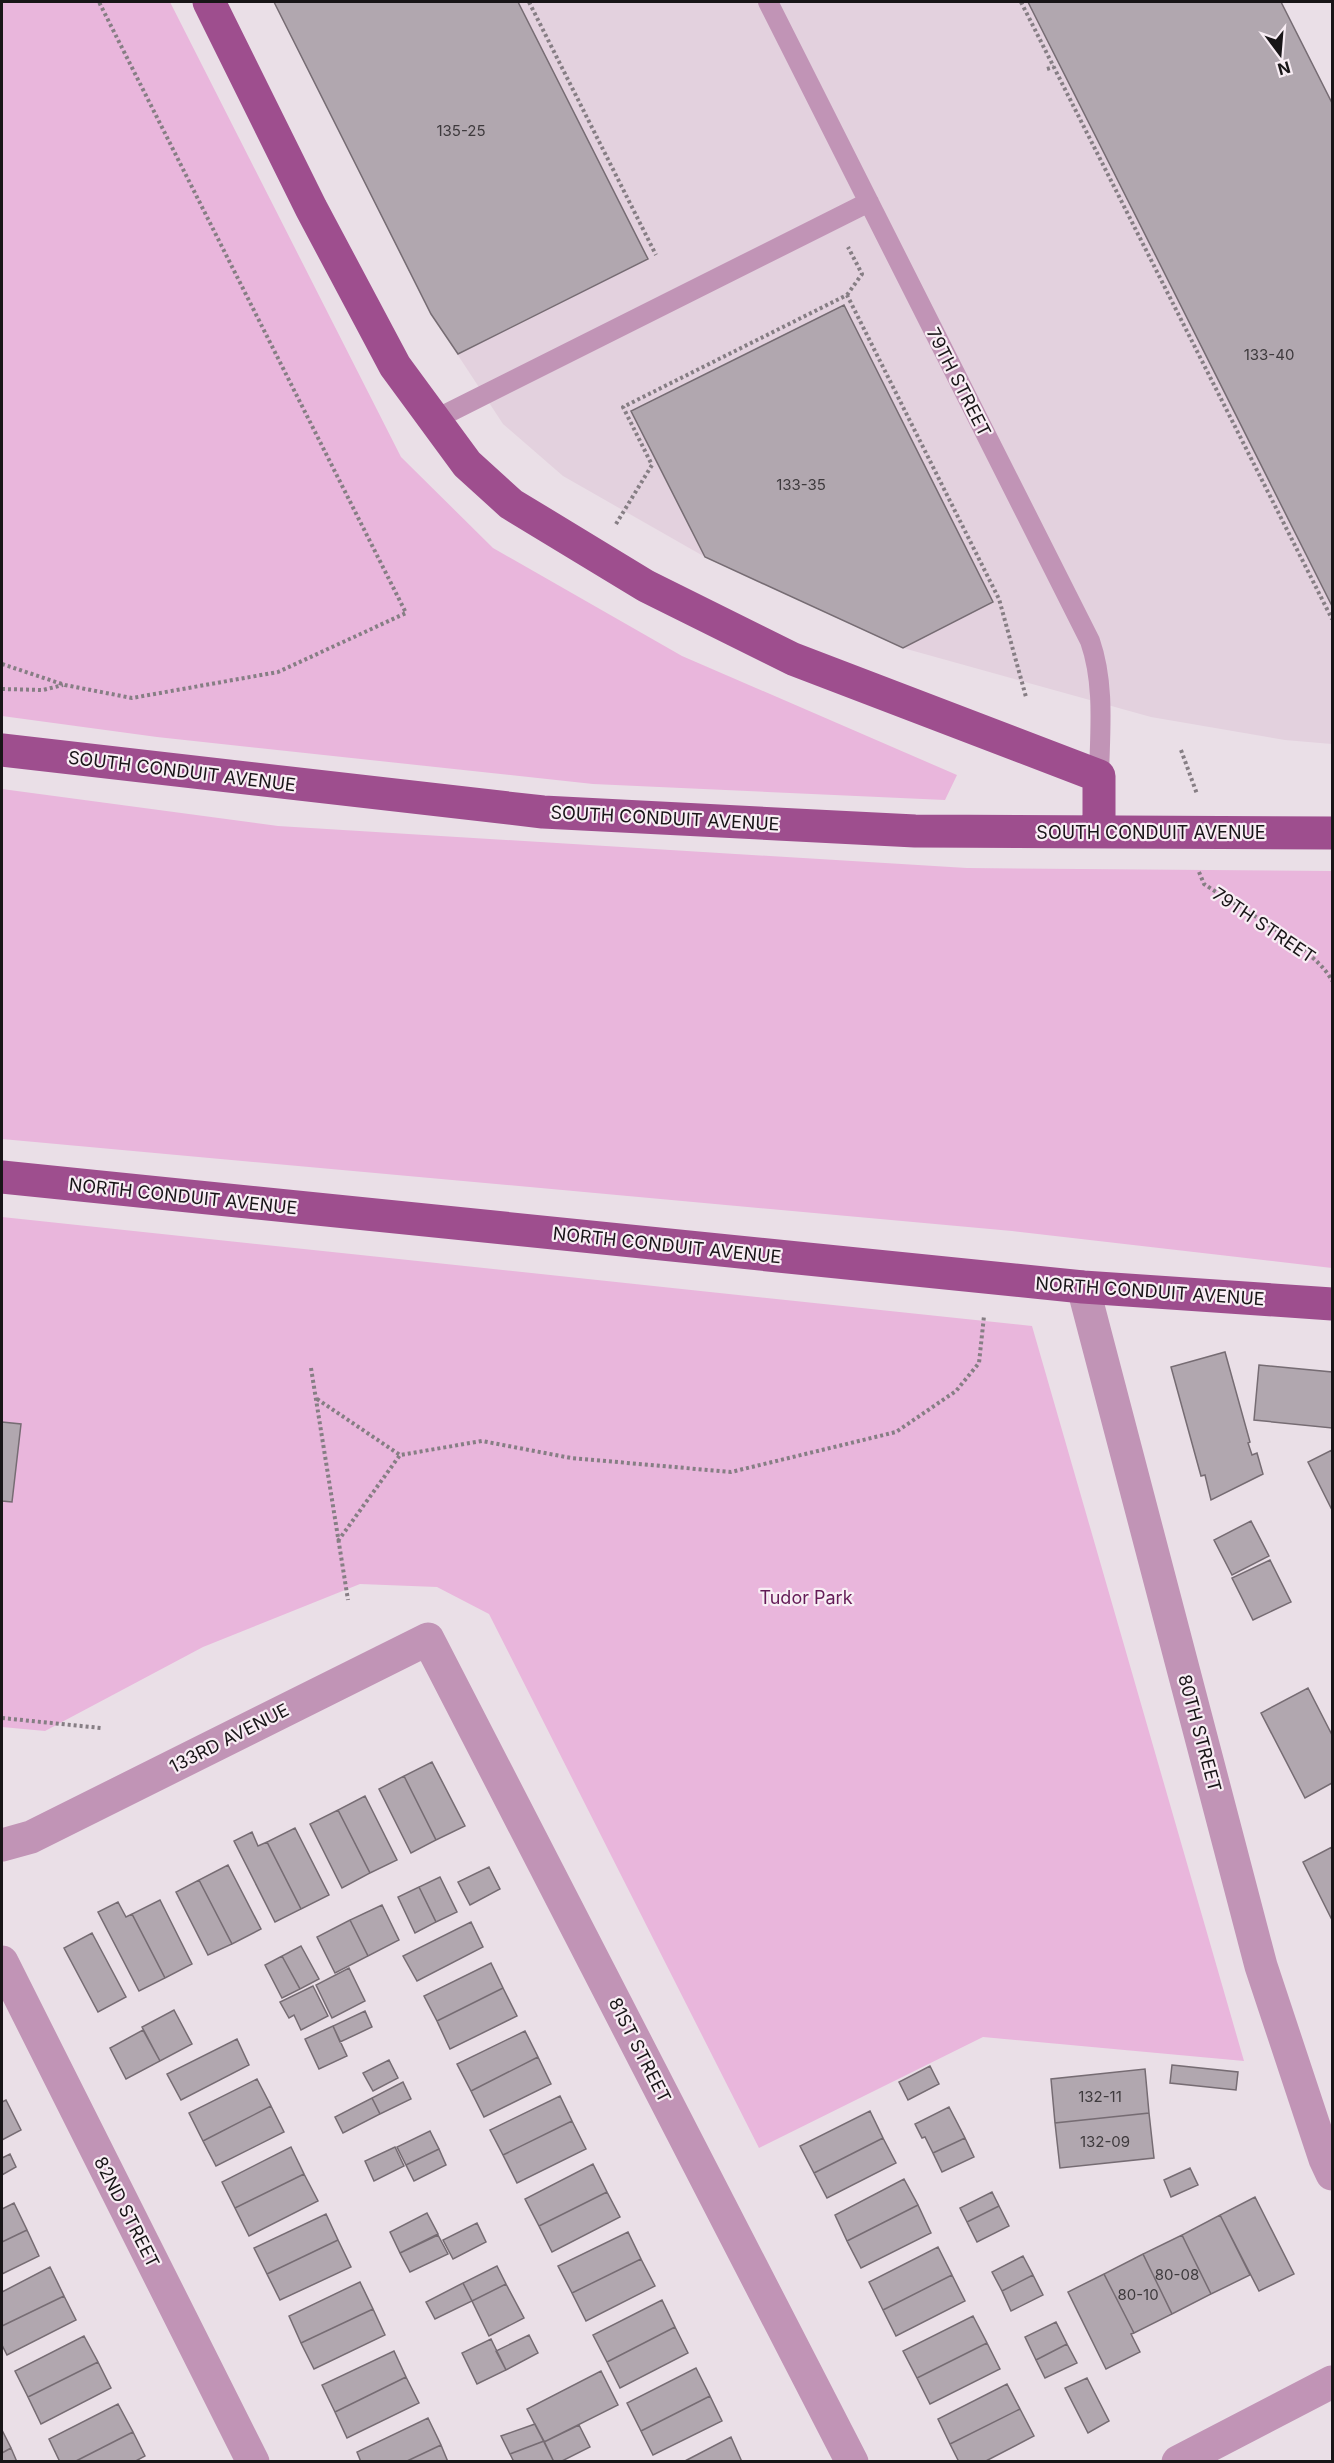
<svg xmlns="http://www.w3.org/2000/svg" width="1334" height="2463" viewBox="0 0 1334 2463" font-family="Inter,sans-serif">
  <rect width="100%" height="100%" fill="#eadfe7"/>
  <!-- built -->
  <path fill="#e3d1de" d="M274,2H1281L1332,103V744L1285,740L1151,717L903,648L705,557L563,476L503,424L431,314Z"/>
  <!-- green -->
  <path fill="#e9b6dc" d="M2,2H170L401,457L493,548L682,656L957,775L945,800L593,784L157,737L2,716Z
    M2,789L278,826L967,868L1332,871V1268L1012,1231L2,1139Z
    M2,1217L1032,1326L1244,2061L983,2037L759,2148L489,1614L437,1587L360,1584L203,1647L45,1731L2,1727Z"/>
  <!-- building -->
  <path fill="#b1a7af" stroke="#766c73" stroke-width="1.5" d="M274,2H518L648,259L458,354L431,314Z
    M1028,2H1281L1332,103V606Z
    M844,305L993,602L903,648L705,557L631,411Z
    M1225,1352L1250,1442L1248,1443L1252,1455L1257,1453L1263,1474L1211,1500L1205,1475L1201,1476L1171,1367Z
    M1259,1365L1332,1372V1428L1254,1420Z
    M2,1422L21,1424L12,1502L2,1501Z
    M1332,1450V1510L1308,1462Z
    M1251,1521L1269,1556L1232,1575L1214,1540Z
    M1270,1560L1291,1602L1253,1620L1232,1578Z
    M1308,1688L1332,1735V1783L1305,1798L1261,1713Z
    M432,1762L465,1826L436,1840L404,1776Z
    M404,1776L436,1840L411,1853L379,1789Z
    M365,1796L397,1860L370,1873L338,1810Z
    M338,1810L370,1873L342,1888L310,1824Z
    M295,1828L329,1895L301,1909L267,1842Z
    M252,1832L258,1846L267,1842L301,1909L275,1922L234,1841Z
    M1332,1847V1920L1303,1862Z
    M228,1865L261,1929L232,1944L199,1880Z
    M489,1867L500,1889L470,1905L458,1882Z
    M440,1877L457,1912L436,1922L419,1887Z
    M199,1880L232,1944L208,1955L176,1892Z
    M419,1887L436,1922L415,1933L398,1897Z
    M160,1900L192,1964L165,1978L132,1914Z
    M118,1902L126,1917L132,1914L165,1978L139,1991L98,1912Z
    M382,1905L399,1940L368,1956L350,1920Z
    M350,1920L368,1956L335,1973L317,1937Z
    M471,1922L483,1947L417,1981L403,1956Z
    M92,1933L126,1997L98,2012L64,1948Z
    M301,1946L319,1979L300,1989L282,1956Z
    M282,1956L300,1989L282,1998L265,1965Z
    M491,1963L503,1988L437,2021L424,1996Z
    M349,1968L365,2001L332,2018L316,1985Z
    M313,1986L328,2016L301,2030L294,2015L289,2018L280,2002Z
    M503,1988L517,2016L450,2049L437,2021Z
    M174,2010L192,2044L160,2061L142,2027Z
    M365,2011L372,2027L340,2042L333,2026Z
    M333,2026L347,2056L319,2069L305,2039Z
    M143,2030L160,2061L126,2079L110,2048Z
    M525,2031L538,2057L471,2091L457,2064Z
    M237,2039L249,2065L181,2100L167,2074Z
    M538,2057L551,2084L484,2117L471,2091Z
    M389,2060L398,2078L373,2091L363,2073Z
    M1172,2065L1238,2072L1236,2090L1170,2083Z
    M930,2066L939,2084L908,2100L899,2082Z
    M1145,2069L1149,2113L1055,2123L1051,2079Z
    M257,2079L271,2106L203,2141L189,2113Z
    M403,2082L411,2099L380,2114L372,2098Z
    M560,2096L572,2121L503,2155L490,2130Z
    M372,2098L380,2114L343,2133L335,2117Z
    M6,2100L21,2130L2,2140V2102Z
    M271,2106L284,2132L216,2166L203,2141Z
    M949,2107L965,2138L933,2153L925,2137L922,2138L915,2124Z
    M870,2111L883,2138L814,2173L800,2146Z
    M1149,2113L1154,2158L1060,2168L1055,2123Z
    M572,2121L586,2149L517,2183L503,2155Z
    M430,2131L439,2149L406,2165L397,2147Z
    M883,2138L896,2163L827,2198L814,2173Z
    M965,2138L974,2157L942,2172L933,2153Z
    M291,2147L304,2174L235,2208L222,2182Z
    M395,2147L404,2166L374,2181L365,2161Z
    M439,2149L446,2165L414,2181L406,2165Z
    M10,2154L16,2167L2,2175V2158Z
    M593,2164L607,2192L539,2226L525,2199Z
    M1190,2168L1198,2185L1171,2197L1164,2180Z
    M304,2174L318,2201L249,2236L235,2208Z
    M904,2179L918,2205L847,2241L835,2215Z
    M607,2192L620,2217L552,2252L539,2226Z
    M992,2192L999,2206L967,2222L960,2208Z
    M1255,2197L1294,2274L1259,2291L1220,2215Z
    M14,2203L27,2230L2,2242V2209Z
    M918,2205L931,2233L861,2268L847,2241Z
    M999,2206L1009,2226L977,2242L967,2222Z
    M427,2213L438,2234L400,2253L390,2232Z
    M326,2214L338,2240L267,2274L254,2248Z
    M1220,2215L1250,2275L1211,2294L1182,2235Z
    M477,2223L486,2242L453,2259L443,2240Z
    M27,2230L39,2256L2,2274V2242Z
    M628,2232L641,2259L572,2293L558,2266Z
    M438,2235L448,2254L410,2272L400,2253Z
    M1182,2235L1211,2294L1172,2314L1143,2254Z
    M338,2240L351,2267L280,2300L267,2274Z
    M938,2247L952,2275L883,2310L869,2282Z
    M1143,2254L1172,2314L1134,2333L1104,2274Z
    M1023,2256L1033,2275L1002,2291L992,2272Z
    M641,2259L655,2286L586,2321L572,2293Z
    M497,2266L506,2284L472,2301L463,2283Z
    M50,2267L64,2296L2,2326V2292Z
    M1104,2274L1134,2333L1131,2334L1140,2352L1106,2369L1068,2292Z
    M952,2275L965,2301L896,2336L883,2310Z
    M1033,2275L1043,2295L1011,2311L1002,2291Z
    M360,2282L373,2309L301,2343L289,2316Z
    M463,2283L472,2301L435,2319L426,2302Z
    M506,2284L524,2318L489,2336L472,2301Z
    M64,2296L76,2320L7,2355L2,2345V2326Z
    M662,2300L675,2327L607,2362L593,2335Z
    M373,2309L385,2335L314,2369L301,2343Z
    M973,2316L987,2343L917,2378L903,2351Z
    M1056,2322L1067,2344L1036,2360L1025,2337Z
    M675,2327L688,2353L620,2388L607,2362Z
    M529,2335L538,2353L506,2370L496,2351Z
    M84,2336L98,2362L28,2397L15,2371Z
    M491,2339L506,2370L477,2384L462,2353Z
    M987,2343L1000,2369L930,2404L917,2378Z
    M1067,2344L1077,2363L1045,2378L1036,2360Z
    M394,2351L406,2377L335,2412L322,2385Z
    M98,2362L111,2388L41,2424L28,2397Z
    M696,2368L710,2396L641,2431L627,2403Z
    M601,2371L618,2405L544,2442L527,2409Z
    M406,2377L419,2403L347,2438L335,2412Z
    M1087,2378L1109,2421L1088,2433L1065,2388Z
    M1007,2384L1020,2409L950,2444L938,2419Z
    M710,2396L722,2421L653,2455L641,2431Z
    M118,2404L133,2432L74,2462H60L49,2439Z
    M1020,2409L1034,2436L984,2462H959L950,2444Z
    M428,2418L441,2445L405,2462H361L357,2452Z
    M535,2424L544,2441L510,2454L501,2436Z
    M579,2425L590,2447L560,2462H554L544,2442Z
    M2,2430L11,2448L2,2453Z
    M133,2432L145,2456L134,2462H74Z
    M731,2437L742,2462H683Z
    M544,2441L554,2462H514L510,2454Z
    M441,2445L448,2462H405Z
    M11,2448L17,2462H2V2453Z"/>
  <g fill="none" stroke-linecap="round" stroke-linejoin="round">
    <!-- path -->
    <path stroke="#867e84" stroke-width="4" stroke-dasharray="3 3" stroke-linecap="butt" d="M529,2L656,255
      M1021,2L1332,619
      M1047,69L1054,67
      M847,295L862,274L848,247
      M616,524L652,465L623,407L847,295L999,599L1026,697
      M2,664L65,685L132,698L278,672L406,613L99,2
      M2,689L43,690L63,685
      M1181,750L1197,794
      M1199,872L1204,884C1235,905 1319,951 1332,981
      M311,1368L348,1600
      M317,1399L400,1455L482,1441L571,1458L731,1472L896,1432L956,1391L979,1363L984,1316
      M338,1541L400,1455
      M2,1718L101,1728"/>
    <!-- service -->
    <path stroke="#c194b6" stroke-width="20" d="M768,2L1090,641C1105,684 1100,731 1099,776
      M434,420L869,202"/>
    <!-- minor -->
    <path stroke="#c194b6" stroke-width="33" d="M1083,1287L1261,1966L1325,2159L1332,2174
      M2,1845L31,1837L428,1639L852,2462
      M2,1962L253,2462"/>
    <!-- tertiary -->
    <path stroke="#c194b6" stroke-width="33" d="M1178,2462L1332,2382"/>
    <!-- primary -->
    <path stroke="#9e4e8e" stroke-width="33" d="M209,2L311,208L395,366L467,464L511,504L646,586L793,659L1099,776V832
      M2,750L543,812L915,831L1332,833
      M2,1177L1083,1287L1332,1304"/>
  </g>
  <g text-anchor="middle" dominant-baseline="central" stroke-width="4.5" stroke-linejoin="round" paint-order="stroke">
    <!-- number labels -->
    <g font-size="15" fill="#3e3a3d">
      <text x="461" y="130">135-25</text>
      <text x="1269" y="354">133-40</text>
      <text x="801" y="484">133-35</text>
      <text x="1100" y="2096">132-11</text>
      <text x="1105" y="2141">132-09</text>
      <text x="1177" y="2274">80-08</text>
      <text x="1138" y="2294">80-10</text>
    </g>
    <!-- street labels -->
    <g font-size="18" fill="#181517" stroke="#f8edf4">
      <text transform="translate(959 382) rotate(63)">79TH STREET</text>
      <text transform="translate(182 771) rotate(7)">SOUTH CONDUIT AVENUE</text>
      <text transform="translate(665 818) rotate(3)">SOUTH CONDUIT AVENUE</text>
      <text x="1151" y="832">SOUTH CONDUIT AVENUE</text>
      <text transform="translate(1264 925) rotate(34)">79TH STREET</text>
      <text transform="translate(183 1196) rotate(6)">NORTH CONDUIT AVENUE</text>
      <text transform="translate(667 1245) rotate(6)">NORTH CONDUIT AVENUE</text>
      <text transform="translate(1150 1291) rotate(4)">NORTH CONDUIT AVENUE</text>
      <text transform="translate(1200 1733) rotate(75)">80TH STREET</text>
      <text transform="translate(229 1738) rotate(-27)">133RD AVENUE</text>
      <text transform="translate(640 2050) rotate(63)">81ST STREET</text>
      <text transform="translate(127 2212) rotate(63)">82ND STREET</text>
    </g>
    <!-- park labels -->
    <g font-size="18" fill="#631a56" stroke="#f8edf4">
      <text x="806" y="1597">Tudor Park</text>
    </g>
  </g>
  <!-- border -->
  <rect width="1334" height="2463" fill="none" stroke="#181517" stroke-width="6"/>
  <!-- north arrow -->
  <g transform="translate(1280 54) rotate(164)" stroke="#f8edf4" stroke-width="4.5" paint-order="stroke">
  <path d="M0-4.5L10 22L0 15L-10 22Z" fill="#181517"/>
  <text y="-9" font-size="16" font-weight="bold" text-anchor="middle" fill="#181517">N</text>
  </g>
</svg>
